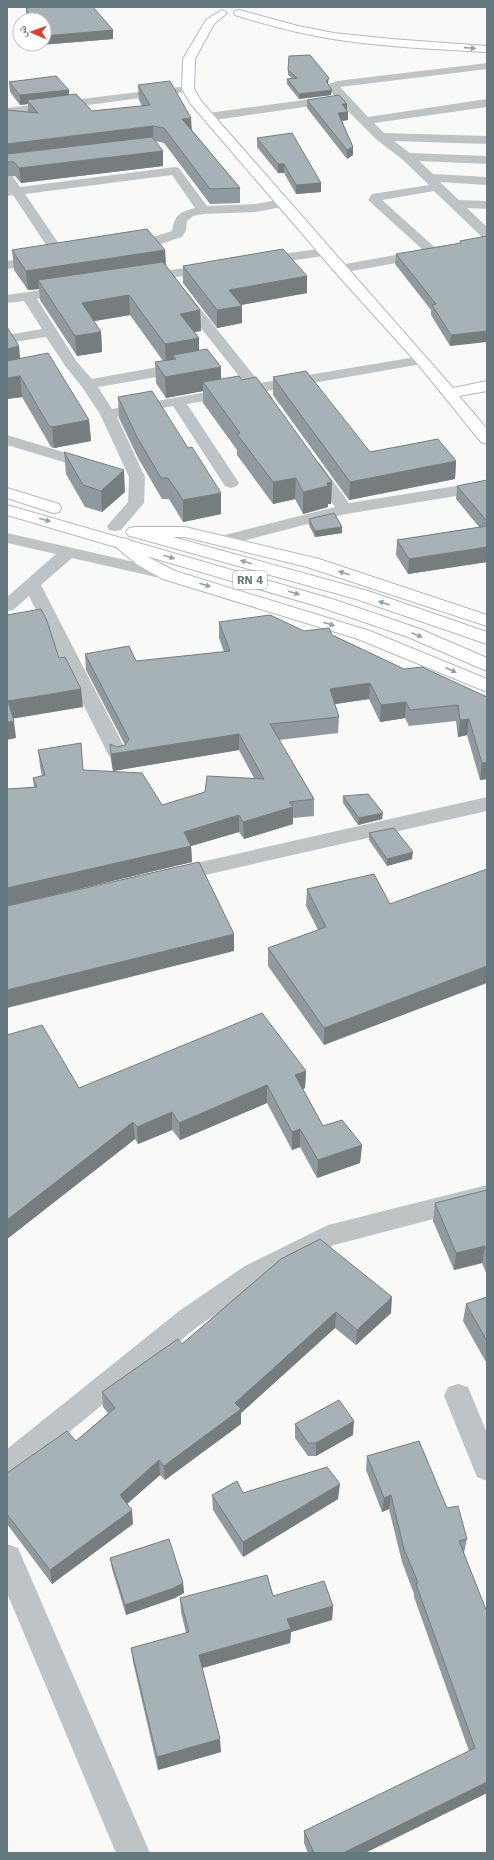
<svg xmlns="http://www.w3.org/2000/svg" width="494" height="1860" viewBox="0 0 494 1860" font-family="'Work Sans','Noto Naskh Arabic',sans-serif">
  <rect width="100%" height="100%" fill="#f9f9f7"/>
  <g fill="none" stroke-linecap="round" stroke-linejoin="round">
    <!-- secondary casing -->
    <g stroke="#b3babd" stroke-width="2">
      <path id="secondary" d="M222,10L227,13L214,24L195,59L194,89L201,101L453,388L487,381V391L459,396L487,429V444L481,442L417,363L335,272L190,103L182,89L183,59L206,20Z
        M239,10L298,26L334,33L391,39L487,46V52C436,49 384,47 333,39C300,34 267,25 235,15L234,13L235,11Z
        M135,527H185L319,559L487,615V626L307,567L185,537H135L129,536L126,532L129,528Z
        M122,538L128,539L150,558L175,571L370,631L487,679V692L358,639L163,579L138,565L116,547L113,543L116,539Z"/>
    </g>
    <!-- highway casing -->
    <g stroke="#b4b9bb" stroke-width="2">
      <path id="highway" d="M7,488L59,504L61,508L59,512L53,513L7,498Z
        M7,505L332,599L420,629L487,658V671L408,637L320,607L7,515Z
        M140,528L368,591L487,632V644L356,599L134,537L131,533L134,529Z"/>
    </g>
    <!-- street -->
    <path fill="#bec4c6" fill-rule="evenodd" d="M487,63V69L340,87L368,117L487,99V107L374,123L384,133L487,136V144L394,141L410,153L487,156V164L419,161L433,174L487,177V185L440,182L459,200L487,201V209L467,208L487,227V238L482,237L434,191L382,200L440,252L438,255L425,258L340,273L335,272L333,269L335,266L340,265L423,250L368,200L372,194L429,185L403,160L377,140L339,102L208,121L202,117L208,113L334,96L327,86L329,84L337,81Z
      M188,86L194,89L192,91L7,116V108Z
      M175,167L179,168L207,206L256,204L282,199L287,200L288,203L287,206L256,212L203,214L193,216L187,221L186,230L182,237C165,242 141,253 123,249L121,246L123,243L146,239L172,231C175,215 179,212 195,208L172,175L25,194L68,257L66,260H56L13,195L7,196V173L11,174L20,187Z
      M325,248L330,249L332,252L330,255L261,265L256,264L254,261L256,258L261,257Z
      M42,256L47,257L49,260L47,263L7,269V261Z
      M213,264L218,265L220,268L218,271L142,282L137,281L135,278L137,275L142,274Z
      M68,286L73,287L75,290L73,293L37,299L77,362L92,379L185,362L190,364L193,367L190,370L185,372L98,387L112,409L246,385L175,295L177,292H187L260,383L422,356L427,357L429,360L427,363L422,364L267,391L273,398L270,401C261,404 258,400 253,393L187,404L239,483L237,486L231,488L225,486L173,406L117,417L145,477L144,503L121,530L115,531L109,530L107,526L128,502L129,477L100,414L82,387L66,367L46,337L7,343V335L42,329L24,301L7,303V295Z
      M7,435L99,463L101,466L99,469L93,471L7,445Z
      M314,461L320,463L349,503L487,481V491L346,514L223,546L217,545L214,541L217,537L335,507L306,466L308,463Z
      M7,533L169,570L175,571L178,575L175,579L169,580L72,558L41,585L129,756L126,760L119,762L112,760L109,756L29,596L13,610L7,611V597L56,554L7,543Z
      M487,797V811L174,882L166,880L163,875L166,870L174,868Z
      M487,1185V1205L334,1245L263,1282L197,1327L17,1475L7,1479V1449L179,1311L245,1266L328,1225Z
      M458,1384L468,1387L487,1433V1481L477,1477L444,1396L448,1387Z
      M7,1544L18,1548L150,1853H116L7,1593Z"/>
    <!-- secondary -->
    <use href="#secondary" fill="#fff" fill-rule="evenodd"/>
    <!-- highway -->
    <use href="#highway" fill="#fff" fill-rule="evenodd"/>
  </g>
  <!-- wall -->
  <path fill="#90999d" d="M26,8L113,30V39L40,45L39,44H44V20H28L26,17Z
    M288,70L328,83L327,84L331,95L299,99L287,84V79L292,78L288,75Z
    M9,82L69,90V95L92,111L142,106L139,100L138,85L192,130L240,188V203L210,204L164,143L155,141L163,151V166L21,183L15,176H7V110L28,112V104L20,105L10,92Z
    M307,100L347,104V110L348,112V120L342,121L353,147V155L347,159L307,108Z
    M257,138L321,183V192L296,194L284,173H278L257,147Z
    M487,236L450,346L431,315V310L395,264L396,254L460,243V241Z
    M12,250H165L166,266L200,310L201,331L194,332L199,338V350L221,379L332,482L331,504H328V507L303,514L295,499L273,504L237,455V450L203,403V391L166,398L156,383L155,362L163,361L130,315L94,321L101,332L102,352L77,356L40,300L39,289L28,290L14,270Z
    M183,266L307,276V293L241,305L242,306V323L217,328L183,283Z
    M7,327L20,359L89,420L91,441L54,448L51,447L22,397L7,399Z
    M273,377L370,452L456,461L455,479L349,500L273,395Z
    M118,397L221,514L183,522L169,499H162L138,458L119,418Z
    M64,452L125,492L102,512L85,507L66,474Z
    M487,480V562L408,574L396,555L397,540L479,527L456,499L457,486Z
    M309,519L342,527V533L315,537L309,525Z
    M219,622L332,635L404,669L487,697V779L480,780L467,735L458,737L456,721L409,726L405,718L380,722L369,699L335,704L339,717L338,733L279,740L314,799V816L293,818V824L244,839L239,832L191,846L192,862L7,906V789L34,788L33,778L42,776L40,766L38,750L162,805L254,778L239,750L113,771L111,761L110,744L117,747L125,745L86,670L85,654L136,661L224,652L219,638Z
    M343,796L382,819L358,825L343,803Z
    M369,833L412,859L387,866L369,840Z
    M374,874L324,1045L268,966V948L318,930L306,906L307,889Z
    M7,1035L79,1088L306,1071L305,1088L303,1089L323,1126L362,1145L360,1163L317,1178L300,1147L292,1150L267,1103L180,1140L172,1130L138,1144L135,1139L7,1239Z
    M487,1190V1275L482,1263L454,1270L433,1221L435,1203Z
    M281,1259L391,1313L356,1345L335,1328L241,1413V1424L165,1480L160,1475L127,1504L133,1524L52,1584L7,1524V1473L76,1441L108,1413L103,1407L102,1392L182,1344Z
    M487,1297V1364L463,1321L466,1304Z
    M295,1424L353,1435L316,1456H308L295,1438Z
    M367,1456L447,1508L467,1539L464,1553L487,1793L365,1853H308L304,1843V1831L469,1751L414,1597V1594L402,1562L389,1509L382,1512L366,1470Z
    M243,1493L338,1499L243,1557L213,1510L212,1495Z
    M110,1558L183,1583L184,1593L175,1598L126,1615L112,1569Z
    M273,1596L333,1606L332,1620L291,1632L290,1643L202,1668L221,1752L158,1770L133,1662L131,1648L186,1633L181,1612L180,1598Z"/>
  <!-- shaded-wall -->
  <path fill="#757d7f" d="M113,30V39L40,45V44H44V36Z
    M329,78L328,83L326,86V81Z
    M69,90V99L27,100L28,104L20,105V95Z
    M332,90L331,95L299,99V94Z
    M342,104H347V112H348V120L338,121V113Z
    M191,118L192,132L182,119Z
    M153,126V141L7,158V144Z
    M353,147V155L347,159V150Z
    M163,151V166L21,183L19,168Z
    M278,164H284V173H278Z
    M321,183V192L296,194V185Z
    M165,250L166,270L38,280L39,289L28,290L26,271Z
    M307,276V293L229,307V290Z
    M129,295L130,315L83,323L82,303Z
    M242,306V323L217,328V310Z
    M200,310L201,331L181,334L180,314Z
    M487,331V342L450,346L451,335Z
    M101,332L102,352L77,356L75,336Z
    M199,338V358L176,359L173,355V363L166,364L165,344Z
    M19,346L21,367L7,370V349Z
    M221,367V388L203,382V391L166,398L165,377Z
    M20,376L22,397L7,399V378Z
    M89,420L91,441L54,448L52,427Z
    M456,461L455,479L349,500L350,482Z
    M124,470L125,492L102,512L101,491Z
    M296,478L295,499L273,504V482Z
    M332,482L331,504H328V507L303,514V492L327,483Z
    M221,493V514L183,522V500Z
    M342,527V533L315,537V531Z
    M487,547V562L408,574L409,559Z
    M370,683L369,699L329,705L330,689Z
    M81,689L83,707L11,719L8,701Z
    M406,702L405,718L380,722L381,705Z
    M469,719L467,735L458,737L460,720Z
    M14,721L16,738L7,740V722Z
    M239,734V750L113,771L111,754Z
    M487,762V779L480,780L482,763Z
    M293,807V824L244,839L243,822Z
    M383,813L382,819L358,825L359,818Z
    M239,815V832L191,846L192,862L7,906V888L184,832Z
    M413,852L412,859L387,866V859Z
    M234,934V951L7,1008V990Z
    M487,966V983L324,1045V1028Z
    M306,1071L305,1088L295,1093V1075Z
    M267,1085V1103L180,1140L179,1123Z
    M172,1112V1130L138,1144L137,1127Z
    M133,1122L135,1139L7,1239V1220Z
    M300,1129V1147L292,1150V1132Z
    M362,1145L360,1163L317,1178L318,1160Z
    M485,1246L482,1263L454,1270L456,1253Z
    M392,1297L391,1313L356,1345L357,1330Z
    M336,1312L335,1328L241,1413V1424L165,1480L164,1466L235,1403Z
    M354,1421L353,1435L316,1456V1443Z
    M159,1460L160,1475L121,1509L120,1495Z
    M340,1484L338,1499L243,1557V1542Z
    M391,1495L389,1509L382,1512L384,1498Z
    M132,1510L133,1524L52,1584L50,1570Z
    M183,1583L184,1593L175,1598L126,1615L125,1605Z
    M333,1606L332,1620L291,1632L290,1643L199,1669V1655L287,1619Z
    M220,1739L221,1752L158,1770L157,1757Z
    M487,1782V1793L365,1853H343Z"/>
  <!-- building -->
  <path fill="#a7b2b6" stroke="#757d7f" d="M38,7H93L113,30L44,36V20H31L26,8Z
    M310,55L329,78L326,81L332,90L299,94L287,79L297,78L288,70L289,56Z
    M56,76L69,90L20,95L9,82Z
    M170,81L191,118L182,119L240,188L210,189L164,128L153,126L7,144V110L38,113L27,100L76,94L92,111L150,105L138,85Z
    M339,95L347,104H342L348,112L338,113L353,147L347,150L307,100Z
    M292,133L321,183L296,185L284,164H278L257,138Z
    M152,137L163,151L19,168L14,162H7V154Z
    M147,229L165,250L26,271L12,250Z
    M487,236V331L451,335L432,305L436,304L396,254L461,243L460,241Z
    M283,249L307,276L229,290L242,306L217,310L183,266Z
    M163,262L200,310L180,314L199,338L165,344L129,295L82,303L101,332L75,336L38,280Z
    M7,327L19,346L7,349Z
    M207,349L221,367L165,377L155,362L176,359L173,355Z
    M48,353L89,420L52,427L49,426L20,376L7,378V361Z
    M306,371L370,452L438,439L456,461L350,482L273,377Z
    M239,376L242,380L256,377L332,482L327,483L328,486L303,492L296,478L273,482L237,434L240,433L203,382Z
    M152,391L188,448L192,447L221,493L183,500L168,478H161L137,437L118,397Z
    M64,452L124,470L101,491L83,485Z
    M487,480V521L457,486Z
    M334,513L342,527L315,531L309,519Z
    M487,526V547L409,559L397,540Z
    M41,609L47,621L59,658L65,657L81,689L8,701L14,721L7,722V615Z
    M270,615L304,631L329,628L332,635L404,669L422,667L487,697V762L482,763L469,719L460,720L458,705L410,710L406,702L381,705L370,683L330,689L339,717L270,724L314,799L289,802L293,807L243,822L239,815L184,832L191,846L7,888V789L37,787L33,778L45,775L38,750L81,743L83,770L142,773L162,805L205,792L207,776L264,779L239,734L111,754L110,744L117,747L125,745L129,739L85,654L129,646L136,661L230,651L219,622Z
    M368,794L383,813L359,818L343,796Z
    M394,828L413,852L387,859L369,833Z
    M199,862L234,934L7,990V906Z
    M487,869V966L324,1028L268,948L326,927L307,889L374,874L390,904Z
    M262,1013L306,1071L295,1075L323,1126L342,1120L362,1145L318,1160L300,1129L292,1132L267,1085L179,1123L172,1112L137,1127L133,1122L7,1220V1035L42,1025L79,1088Z
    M487,1190V1251L485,1246L456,1253L435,1203Z
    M320,1239L392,1297L357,1330L336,1312L235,1403L241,1409L164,1466L159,1460L120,1495L132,1510L50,1570L7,1514V1473L67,1431L76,1441L115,1408L102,1392L178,1339L182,1344L281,1259Z
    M487,1297V1341L466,1304Z
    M339,1400L354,1421L316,1443H308L295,1424Z
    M419,1441L447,1508L458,1506L467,1539L459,1541L487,1612V1782L343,1853H314L304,1831L475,1748L416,1584L418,1583L404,1549L391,1495L384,1498L367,1456Z
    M327,1467L340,1484L243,1542L212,1495L237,1481L243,1493Z
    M169,1539L183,1583L174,1588L125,1605L110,1558Z
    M267,1575L273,1596L324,1581L333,1606L287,1619L291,1629L199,1655L220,1739L157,1757L131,1648L189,1632L180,1598Z"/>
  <!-- one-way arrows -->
  <defs><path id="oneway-solid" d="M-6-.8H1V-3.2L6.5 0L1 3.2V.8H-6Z"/></defs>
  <g fill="#93a1a6">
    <use href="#oneway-solid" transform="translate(470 48) rotate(4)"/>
    <use href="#oneway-solid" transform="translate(45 520) rotate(16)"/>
    <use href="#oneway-solid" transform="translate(169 557) rotate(16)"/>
    <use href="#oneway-solid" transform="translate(246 562) rotate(-164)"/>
    <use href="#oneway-solid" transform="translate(344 573) rotate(-162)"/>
    <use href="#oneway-solid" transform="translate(205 585) rotate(17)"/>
    <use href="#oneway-solid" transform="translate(294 593) rotate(16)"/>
    <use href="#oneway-solid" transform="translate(384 603) rotate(-161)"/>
    <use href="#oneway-solid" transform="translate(329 624) rotate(18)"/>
    <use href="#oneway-solid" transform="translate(417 635) rotate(23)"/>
    <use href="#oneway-solid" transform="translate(451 670) rotate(24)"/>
  </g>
  <g text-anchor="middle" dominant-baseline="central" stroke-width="4" stroke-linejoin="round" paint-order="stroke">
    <!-- shield labels -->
    <rect fill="#fff" stroke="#93a1a6" stroke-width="1" x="233" y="571" width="34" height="18" rx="3"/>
    <g font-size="11" font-weight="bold" fill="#657980">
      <text x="250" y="580">RN 4</text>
    </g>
  </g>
  <!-- border -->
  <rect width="494" height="1860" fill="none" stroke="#657980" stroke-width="16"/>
  <!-- north arrow -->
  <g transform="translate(32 32) rotate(272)"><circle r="19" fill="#ffffff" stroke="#c1c9cc"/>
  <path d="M0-3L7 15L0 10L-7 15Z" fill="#dd4033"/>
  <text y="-6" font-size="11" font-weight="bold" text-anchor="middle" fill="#657980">ش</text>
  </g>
</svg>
